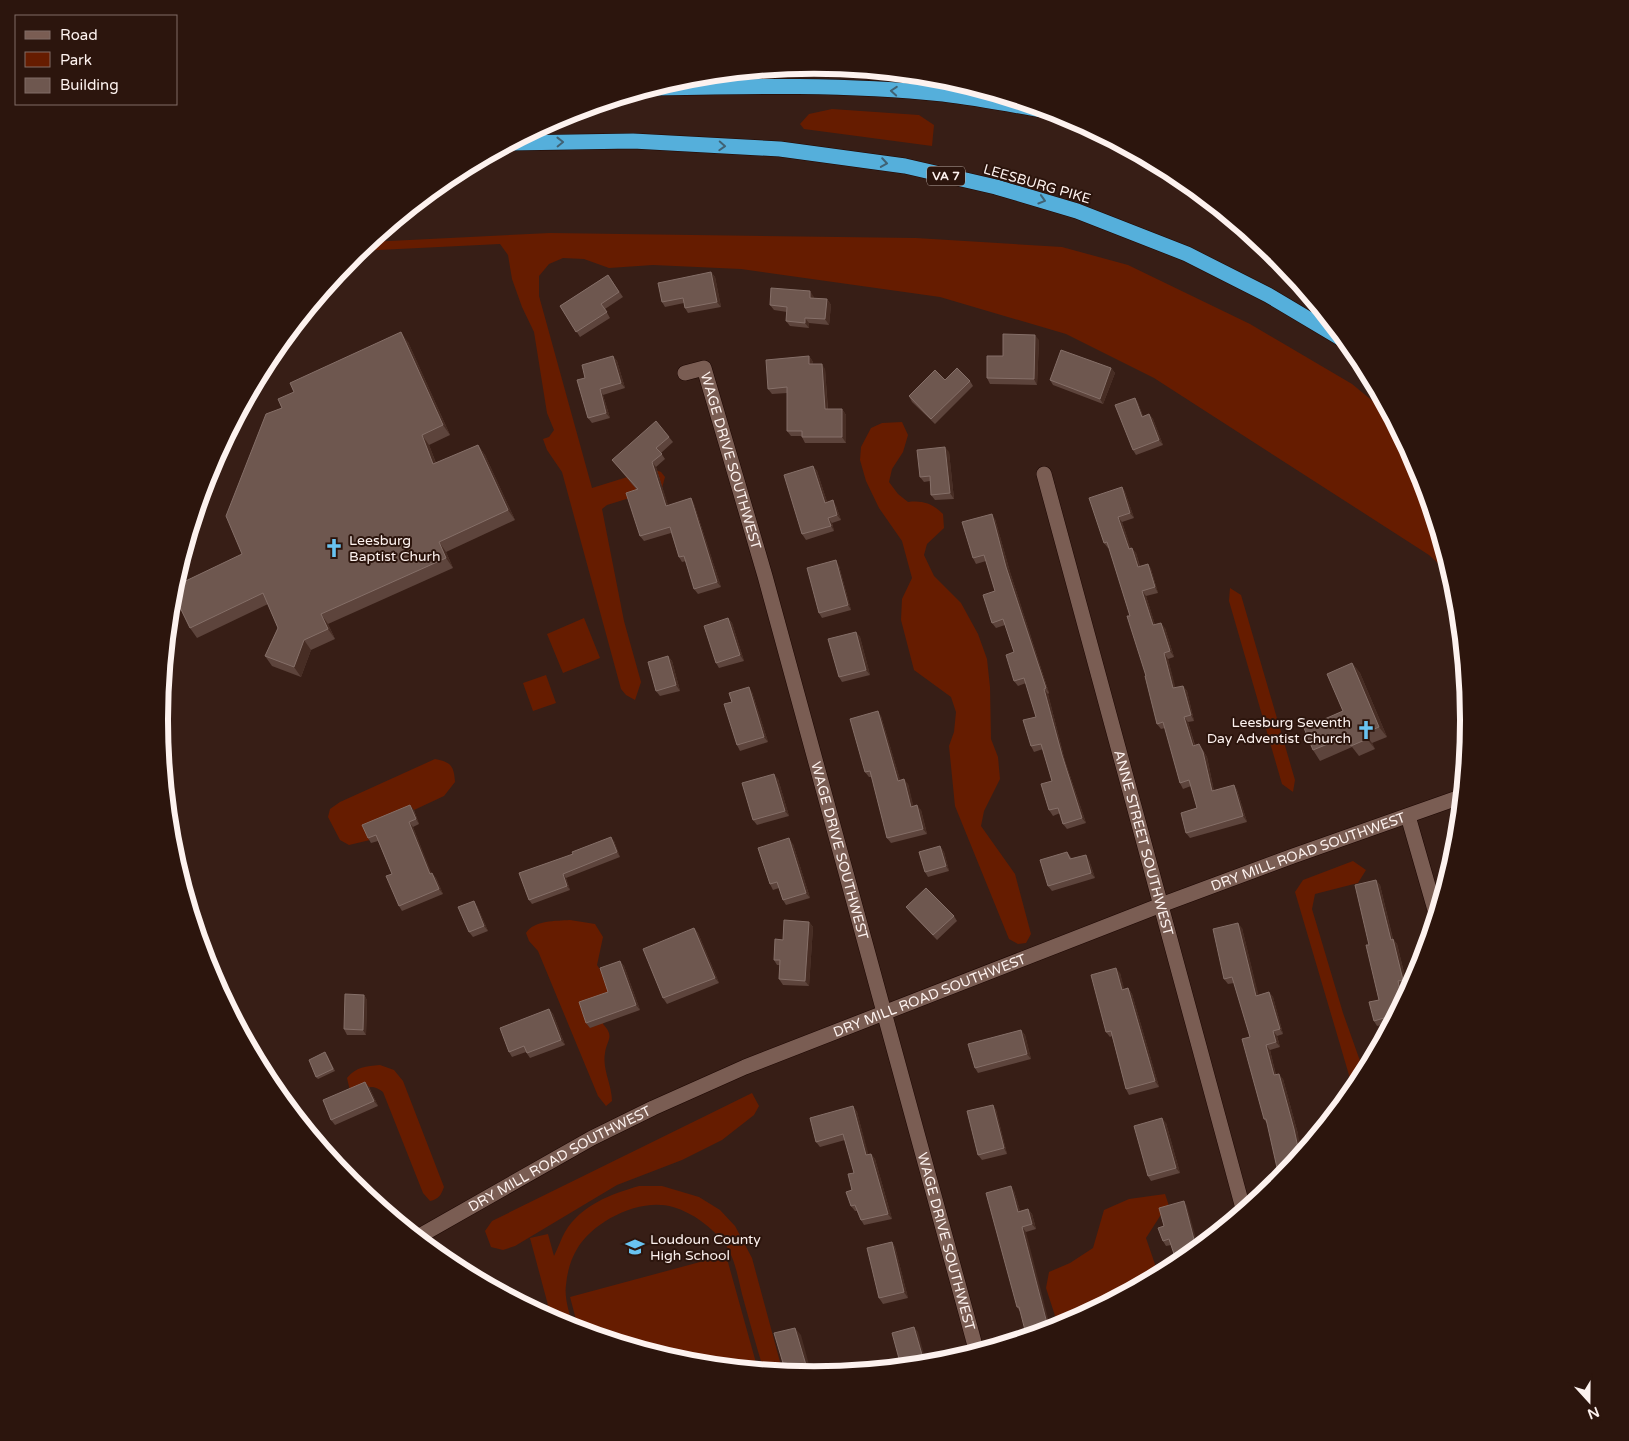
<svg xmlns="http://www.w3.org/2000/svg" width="1629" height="1441" viewBox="0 0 1629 1441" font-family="'Varela Round',sans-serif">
  <rect width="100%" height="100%" fill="#371e16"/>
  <!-- green -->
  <path fill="#661c00" d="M832,109L919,115L934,125L932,146L804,129L800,124L809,114Z
    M550,233L916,238L1062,247L1128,265L1250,324L1352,384L1392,417L1420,470L1452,576L1429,555L1154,378L1066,334L940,297L741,269L653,265L609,268L584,259L563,258L549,264L539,276V296L592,488L653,469L661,472L665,477L662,488L607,505L602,509L624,621L641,682L635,700L626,695L621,689L562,472L547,450L543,439L549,437L554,430L547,413L534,332L522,307L512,279L508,255L500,244L358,251L369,242Z
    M902,422L908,435L903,452L892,469L889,482L898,494L908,502C923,500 933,504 943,514L944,528L927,544L924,555L934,576L961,603L978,634L987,659L990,687L991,739L998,757L1000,779L984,811L981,826L1015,874L1031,934L1026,943L1018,944L1009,939L955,806L949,746L954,732L956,712L951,697L914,670L901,620L902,599L912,578L902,541L879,508L866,481L860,460L861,447L871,428L882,423Z
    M1230,588L1241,595L1295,780L1293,792L1282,784L1229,601Z
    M584,618L600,658L563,673L547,634Z
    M546,675L556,703L533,711L523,683Z
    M435,759C451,762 454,766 455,782L444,796L414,810L370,840L349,845L340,840L328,817L330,809L340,802Z
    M1461,813L1458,839L1450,837V820Z
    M1353,861L1366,870L1358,883L1315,894L1312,909L1343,1013L1365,1075L1354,1092L1295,892L1303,880Z
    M570,920L595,924L603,937L597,965L603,974L612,997L603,1024C615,1037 607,1039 605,1053C602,1069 612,1085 612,1101L606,1106L598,1096L538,951L529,941L526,933C534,920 556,921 570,920Z
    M380,1065L394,1070L403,1081L444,1187C441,1195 439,1199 430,1201L423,1193L383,1092C371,1082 364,1089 351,1095L347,1078C356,1067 366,1066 380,1065Z
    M752,1093L759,1106L754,1115L722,1140L682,1160L617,1185L515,1246L503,1250L491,1247L485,1231L492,1221Z
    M639,1186H662L699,1197L720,1210L735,1226L752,1258L783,1373L764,1371C756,1345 749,1320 742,1294C738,1278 735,1258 725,1244C712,1227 693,1213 673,1207C641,1197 593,1221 577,1249C571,1259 567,1272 566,1285C564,1299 570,1315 574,1329L552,1320L530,1238L548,1234L554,1256C558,1248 561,1239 565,1232C581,1205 611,1194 639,1186Z
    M1165,1194L1169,1206L1162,1213L1146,1238L1159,1276L1059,1328L1046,1288L1049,1272L1070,1263L1093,1248L1104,1210L1129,1199Z
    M726,1255L758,1370L686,1363L579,1331L570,1297Z"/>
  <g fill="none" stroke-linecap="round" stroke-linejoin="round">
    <!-- minor casing -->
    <g stroke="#1d0703" stroke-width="16">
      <g id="minor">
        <path id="s1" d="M685,373L704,368L765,576L977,1353"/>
        <path id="s2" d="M1044,474L1244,1212"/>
        <path d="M1408,816L1437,917"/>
      </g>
    </g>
    <!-- tertiary casing -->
    <g stroke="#1d0703" stroke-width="16">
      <g id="tertiary">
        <path id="s3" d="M416,1238L592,1138L653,1108L745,1067L1161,905L1293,856L1463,796"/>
      </g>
    </g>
    <!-- motorway casing -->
    <g stroke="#1d0703" stroke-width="16">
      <path id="motorway" d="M654,88C750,86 847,84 943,94C984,99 1024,107 1064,114
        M511,143L633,141L780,149L905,166L996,187L1077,211L1187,254L1268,295L1347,342"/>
    </g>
    <!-- minor -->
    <use href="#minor" stroke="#7a5d53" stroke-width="15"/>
    <!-- tertiary -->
    <use href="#tertiary" stroke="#7a5d53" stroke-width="15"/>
    <!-- motorway -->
    <use href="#motorway" stroke="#55afdb" stroke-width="15"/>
  </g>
  <!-- wall -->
  <path fill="#5d443c" d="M711,272L715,277L721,307L688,313L685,308L684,303L665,307L662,302Z
    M608,275L623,297L605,309L610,318L580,337L560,306Z
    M814,297V298L827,299L831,305L829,325L809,323V328L790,326L786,321L787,312L774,310L770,305Z
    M1039,340L1037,385L990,384L987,378L1003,356Z
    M408,342L450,435L429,445L436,463L478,445L485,455L515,520L446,552L453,568L328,624L335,639L311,650L301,677L272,666L265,656L278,628L268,604L197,638L190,628L242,554L282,408Z
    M613,356L617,361L625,388L603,395L610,418L592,423L588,418L585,378Z
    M809,356L813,362V364L825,369L828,409H842L846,415V443H805L802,437V436H791L787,431V393L772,394L768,389Z
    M1111,368L1115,373L1103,404L1053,385L1050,380Z
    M945,380L970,381L973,386L935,424L912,402L909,396Z
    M1135,398L1138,403L1143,416L1149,414L1153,419L1163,445L1136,455L1133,450Z
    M669,437L673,442L661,453L665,459L656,467L668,506L691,498L694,504L721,587L698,594L694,589L686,561L682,562L679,557L671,533L644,541L640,536L637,490L612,460Z
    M949,452L954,499L935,500L931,495L930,481L924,482L920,477Z
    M813,466L817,471L827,502L836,506L841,520L832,523L834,531L806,540L802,534Z
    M1122,487L1125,492L1134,518L1122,522L1131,549L1136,553L1140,566L1148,564L1151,569L1158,593L1146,596L1155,625L1165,628L1174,657L1168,659L1175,688L1183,686L1187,691L1194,721L1188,722L1195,745L1199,744L1207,757L1214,791L1234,785L1237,790L1247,822L1190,838L1186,833L1197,808L1191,786L1183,789L1180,783L1165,728L1161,729L1157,724L1146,676L1130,616L1109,548H1108L1104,543Z
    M995,519L1010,572L1049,693L1048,694L1065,761L1086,823L1067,829L1063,824L1060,813L1053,816L1049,810L1052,781L1043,749L1034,752L1031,746L1036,717L1026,683L1018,686L1014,681V652L1005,625L996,628L992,623L995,591L986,561L976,564L973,558Z
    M839,566L851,610L822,618L819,613Z
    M728,618L732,623L744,661L719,668L716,663Z
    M856,632L860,637L870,675L842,682L839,677Z
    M668,656L672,661L680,691L660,696L656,691Z
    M1352,663L1360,673L1387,737L1372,743L1375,749L1359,756L1352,747L1320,761L1313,750L1343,711Z
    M752,692L768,742L740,751L737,745L732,702Z
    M881,716L900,780L908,784L913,806L921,810L927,834L891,843L887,838L872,777H869L865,772Z
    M778,779L789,816L757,825L753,820Z
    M414,810L419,824L413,827L431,873L436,878L443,894L402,911L399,906L392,874L378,841L371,843L368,838Z
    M614,841L620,857L566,878L570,890L532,904L529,900L519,873Z
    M793,844L810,898L786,905L783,900L779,888L773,890L770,884Z
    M940,846L944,852L949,871L928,877L925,872Z
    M1067,852L1072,859L1089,860L1095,878L1052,891L1048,886Z
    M1376,880L1380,885L1393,939L1397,944L1407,985L1402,987L1405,1000L1388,1031L1386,1024L1377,1026L1374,1021L1379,1000Z
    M477,906L488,931L473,937L469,932Z
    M906,907L954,916L957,921L937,940L910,912Z
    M809,922L813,927L809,986L783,985L779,979L780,965H777L774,960L783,940Z
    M694,928L698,933L719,983L667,1004L663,998Z
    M1242,928L1258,995L1269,992L1273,997L1283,1034L1277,1036L1280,1047L1270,1050L1276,1075L1283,1079L1298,1134L1268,1125L1264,1119L1250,1037L1234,983L1228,984L1224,979Z
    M620,961L624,966L640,1010L590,1028L586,1023L608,992Z
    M1120,973L1124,990L1128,988L1132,994L1159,1087L1129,1095L1126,1089L1112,1036L1110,1037L1106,1032Z
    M364,995L367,1000L366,1035H347L344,1029Z
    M549,1009L553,1014L565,1045L530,1058L526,1052L512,1057L509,1052Z
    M1021,1030L1025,1035L1031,1059L978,1073L975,1068Z
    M327,1055L335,1071L318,1079L316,1077Z
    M369,1087L378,1106L335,1125L331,1120Z
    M993,1105L996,1110L1007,1154L982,1160L978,1155Z
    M853,1106L857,1112L868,1155L871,1154L875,1159L892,1219L864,1225L861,1220L857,1211H855L851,1206L852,1190L854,1173L845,1140L820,1147L816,1142Z
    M1166,1123L1180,1173L1151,1181L1148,1176Z
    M1014,1191L1020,1211L1028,1209L1032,1214L1036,1229L1026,1232L1021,1313L1017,1307Z
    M1187,1206L1171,1245L1166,1246L1163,1241L1164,1226Z
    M892,1242L895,1247L908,1298L883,1304L879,1298Z"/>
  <!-- shaded-wall -->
  <path fill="#472d24" d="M711,272L715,277L721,307L717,302Z
    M810,291L814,297V303L810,298Z
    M827,299L831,305L829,325L825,319Z
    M805,318L809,323V328L805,323Z
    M401,332L408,342L450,435L443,425Z
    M1035,335L1039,340L1037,385L1034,379Z
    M613,356L617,361L625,388L621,383Z
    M809,356L813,362V370L809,364Z
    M822,364L825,369L828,415L825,409Z
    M1111,368L1115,373L1103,404L1100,399Z
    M600,389L603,395L610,418L606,413Z
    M1135,398L1138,403L1145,422L1142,417Z
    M842,409L846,415V443L842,437Z
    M1149,414L1153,419L1163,445L1159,440Z
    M422,435L429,445L440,474L433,464Z
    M478,445L485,455L515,520L508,510Z
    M945,447L949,452L954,499L950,493Z
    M652,462L656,467L670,511L666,506Z
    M813,466L817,471L829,508L825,503Z
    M1122,487L1125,492L1134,518L1130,513Z
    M691,498L694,504L721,587L717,582Z
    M833,500L836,506L841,520L837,515Z
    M992,514L995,519L1010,572L1049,693L1046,688L1006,567Z
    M1118,517L1122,522L1133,554L1129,549Z
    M828,518L832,523L834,531L831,526Z
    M439,542L446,552L453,568L446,558Z
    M1132,548L1136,553L1141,572L1138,567Z
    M836,560L839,566L851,610L848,605Z
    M1148,564L1151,569L1158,593L1155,587Z
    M1142,591L1146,596L1157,631L1153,625Z
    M321,614L328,624L335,639L328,629Z
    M728,618L732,623L744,661L740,655Z
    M1161,623L1165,628L1174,657L1170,651Z
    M856,632L860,637L870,675L866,670Z
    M304,640L311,650L301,677L294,667Z
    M1164,653L1168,659L1177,693L1173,688Z
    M668,656L672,661L680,691L676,685Z
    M1352,663L1360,673L1387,737L1379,727Z
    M1183,686L1187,691L1194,721L1191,715Z
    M749,687L752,692L768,742L764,737Z
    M1044,689L1048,694L1065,761L1086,823L1082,818L1062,755Z
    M878,711L881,716L902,786L898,781Z
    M1184,717L1188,722L1196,751L1193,746Z
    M1365,733L1372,743L1375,749L1367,739Z
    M1199,744L1207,757L1215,797L1212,791Z
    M774,774L778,779L789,816L785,811Z
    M904,779L908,784L915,812L911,807Z
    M1234,785L1237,790L1247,822L1243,816Z
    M410,805L414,810L419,824L416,819Z
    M917,805L921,810L927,834L923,829Z
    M409,822L413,827L434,879L430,874Z
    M611,837L614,841L620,857L617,852Z
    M789,838L793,844L810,898L806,893Z
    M940,846L944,852L949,871L946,866Z
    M1086,855L1089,860L1095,878L1091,873Z
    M432,873L436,878L443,894L439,889Z
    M563,874L566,878L570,890L567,886Z
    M1376,880L1380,885L1394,945L1391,940Z
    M474,901L477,906L488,931L484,926Z
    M809,922L813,927L809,986L805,981Z
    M1238,923L1242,928L1260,1001L1256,996Z
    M694,928L698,933L719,983L715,978Z
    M1393,939L1397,944L1407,985L1403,980Z
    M620,961L624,966L640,1010L636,1005Z
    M1116,968L1120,973L1126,995L1122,990Z
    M1398,981L1402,987L1405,1000L1403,1003Z
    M1128,988L1132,994L1159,1087L1155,1081Z
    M1269,992L1273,997L1283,1034L1280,1029Z
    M364,995L367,1000L366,1035L363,1030Z
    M549,1009L553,1014L565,1045L561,1040Z
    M1021,1030L1025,1035L1031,1059L1027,1054Z
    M1273,1031L1277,1036L1280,1047L1276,1042Z
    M1266,1045L1270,1050L1277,1081L1274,1075Z
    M1279,1074L1283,1079L1298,1134L1302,1154L1300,1157Z
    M365,1082L369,1087L378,1106L374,1101Z
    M993,1105L996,1110L1007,1154L1004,1148Z
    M853,1106L857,1112L870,1160L866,1155Z
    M1162,1118L1166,1123L1180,1173L1176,1168Z
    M871,1154L875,1159L892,1219L888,1214Z
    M1011,1186L1014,1191L1022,1217L1018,1212Z
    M1184,1201L1187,1206L1199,1249L1197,1251Z
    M1028,1209L1032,1214L1036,1229L1032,1224Z
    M1022,1227L1026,1232L1051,1330L1049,1331Z
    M892,1242L895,1247L908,1298L904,1292Z
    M914,1327L918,1332L927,1365H925Z
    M795,1328L801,1335L812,1376L809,1375Z"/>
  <!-- building -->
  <path fill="#6e574f" stroke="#856f68" d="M711,272L717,302L685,308L683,298L662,302L658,283Z
    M608,275L619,292L601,304L607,312L576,332L560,306Z
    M771,288L810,291V298L827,299L825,319L805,318V323L786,321L787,307L770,305Z
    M401,332L443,425L422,435L433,464L478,445L508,510L439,542L446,558L321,614L328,629L304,640L294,667L265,656L278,628L263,593L190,628L172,591L173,587L242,554L226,516L266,414L282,408L278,399L294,392L290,383Z
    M1003,334L1035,335L1034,379L987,378V356H1003Z
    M1061,350L1111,368L1100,399L1050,380Z
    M613,356L621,383L600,389L606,413L588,418L577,380L585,378L582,365Z
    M809,356V364H822L825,409H842V437H802V431H787V387L768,389L766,360Z
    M957,368L970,381L931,419L909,396L935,370L945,380Z
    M1135,398L1142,417L1149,414L1159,440L1133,450L1115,405Z
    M656,421L669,437L656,448L662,454L652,462L666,506L691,498L717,582L694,589L684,556L679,557L670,527L640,536L626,493L638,489L612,460Z
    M945,447L950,493L931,495L930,476L920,477L917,450Z
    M813,466L825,503L833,500L837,515L828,518L831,526L802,534L784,475Z
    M1122,487L1130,513L1118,517L1129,549L1132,548L1138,567L1148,564L1155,587L1142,591L1153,625L1161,623L1170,651L1164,653L1173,688L1183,686L1191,715L1184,717L1193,746L1199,744L1203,752L1212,791L1234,785L1243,816L1186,833L1181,813L1197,808L1189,780L1180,783L1163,722L1157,724L1145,676H1146L1127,616H1130L1107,542L1104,543L1089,498Z
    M992,514L1006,567L1046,688L1044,689L1062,755L1082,818L1063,824L1058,808L1049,810L1041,784L1052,781L1041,744L1031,746L1023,720L1036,717L1024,678L1014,681L1006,655L1014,652L1003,619L992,623L983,595L995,591L984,555L973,558L962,522Z
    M836,560L848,605L819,613L807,568Z
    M728,618L740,655L716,663L704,626Z
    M856,632L866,670L839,677L828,639Z
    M668,656L676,685L656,691L648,662Z
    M1352,663L1379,727L1365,733L1367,739L1351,746L1347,736L1313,750L1304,728L1343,711L1327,674Z
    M749,687L764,737L737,745L724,704L732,702L729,693Z
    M878,711L898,781L904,779L911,807L917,805L923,829L887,838L870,771L865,772L850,719Z
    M774,774L785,811L753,820L742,783Z
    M410,805L416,819L409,822L430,874L432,873L439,889L399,906L386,876L392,874L376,835L368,838L362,825Z
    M611,837L617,852L563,874L567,886L529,900L519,873L573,854L572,852Z
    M789,838L806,893L783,900L777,882L770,884L758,848Z
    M940,846L946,866L925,872L919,852Z
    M1067,852L1070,859L1086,855L1091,873L1048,886L1040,860Z
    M1453,862L1451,870L1449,863Z
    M1376,880L1391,940L1393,939L1403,980L1398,981L1403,1003L1388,1031L1384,1018L1374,1021L1369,1002L1379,1000L1366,945H1369L1355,885Z
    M926,888L954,916L933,935L906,907Z
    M474,901L484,926L469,932L458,907Z
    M784,920L809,922L805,981L779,979L780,960H774L775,939L783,940Z
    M1238,923L1256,996L1269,992L1280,1029L1273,1031L1276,1042L1266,1045L1274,1075L1279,1074L1294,1129L1300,1157L1280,1181L1266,1119H1264L1242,1039L1250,1037L1232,977L1224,979L1213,929Z
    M694,928L715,978L663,998L643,949Z
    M620,961L636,1005L586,1023L579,1002L608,992L600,968Z
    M1116,968L1122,990L1128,988L1155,1081L1126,1089L1111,1031L1106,1032L1091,975Z
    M345,994L364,995L363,1030L344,1029Z
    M549,1009L561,1040L527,1053L524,1046L509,1052L500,1028Z
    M1021,1030L1027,1054L975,1068L968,1044Z
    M325,1052L333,1069L316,1077L309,1060Z
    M365,1082L374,1101L331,1120L323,1100Z
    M993,1105L1004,1148L978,1155L967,1111Z
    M853,1106L866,1155L871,1154L888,1214L861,1220L855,1205L851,1206L846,1192L852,1190L848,1174L854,1173L843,1134L816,1142L810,1118Z
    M1162,1118L1176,1168L1148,1176L1134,1126Z
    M1011,1186L1018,1212L1028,1209L1032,1224L1022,1227L1049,1331L1027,1338L1019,1307H1017L986,1193Z
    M1184,1201L1197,1251L1178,1266L1169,1239L1163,1241L1158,1228L1164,1226L1159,1208Z
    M892,1242L904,1292L879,1298L867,1248Z
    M914,1327L925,1365L892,1368L901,1366L892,1333Z
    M795,1328L809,1375L786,1373L774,1333Z"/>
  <!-- one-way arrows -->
  <defs><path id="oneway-chevron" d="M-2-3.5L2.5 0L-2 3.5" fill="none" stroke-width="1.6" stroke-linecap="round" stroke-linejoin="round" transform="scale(1.25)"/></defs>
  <g stroke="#406274">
    <use href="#oneway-chevron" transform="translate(894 91) rotate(-176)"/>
    <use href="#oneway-chevron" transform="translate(560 142) rotate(-1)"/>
    <use href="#oneway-chevron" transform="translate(722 146) rotate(3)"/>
    <use href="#oneway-chevron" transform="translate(884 163) rotate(9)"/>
    <use href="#oneway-chevron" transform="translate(1042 200) rotate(17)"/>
  </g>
  <!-- icons -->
  <defs>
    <g id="church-bare" transform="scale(1.5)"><path d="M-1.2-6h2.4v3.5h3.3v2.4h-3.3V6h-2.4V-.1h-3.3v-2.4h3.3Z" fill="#69c3f1" stroke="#2c150d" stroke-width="2.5" paint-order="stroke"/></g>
    <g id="school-bare" transform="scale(1.5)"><path d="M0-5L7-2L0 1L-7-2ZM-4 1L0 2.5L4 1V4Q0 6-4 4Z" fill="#69c3f1" stroke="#2c150d" stroke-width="2.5" paint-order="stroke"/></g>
  </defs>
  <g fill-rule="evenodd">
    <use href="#church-bare" x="334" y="548"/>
    <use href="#church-bare" x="1366" y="730"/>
    <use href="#school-bare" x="635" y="1247"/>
  </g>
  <g text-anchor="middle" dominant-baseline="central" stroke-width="4" stroke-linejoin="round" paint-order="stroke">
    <!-- shield labels -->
    <rect fill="#2c150d" stroke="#beb0ab" stroke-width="1" x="927" y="166.5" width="38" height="19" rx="4"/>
    <g font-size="12" font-weight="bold" fill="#fdf2ef">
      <text x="946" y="176">VA 7</text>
    </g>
    <!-- street labels -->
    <g font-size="14" fill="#fdf2ef" stroke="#2c150d">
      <text transform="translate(1037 184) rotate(16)">LEESBURG PIKE</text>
      <text stroke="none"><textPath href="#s1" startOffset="116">WAGE DRIVE SOUTHWEST</textPath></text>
      <text stroke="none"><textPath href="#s2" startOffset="382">ANNE STREET SOUTHWEST</textPath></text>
      <text stroke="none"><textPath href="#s1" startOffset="521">WAGE DRIVE SOUTHWEST</textPath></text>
      <text stroke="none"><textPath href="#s3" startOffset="974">DRY MILL ROAD SOUTHWEST</textPath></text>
      <text stroke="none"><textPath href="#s3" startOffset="569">DRY MILL ROAD SOUTHWEST</textPath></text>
      <text stroke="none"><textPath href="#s3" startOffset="164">DRY MILL ROAD SOUTHWEST</textPath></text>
      <text stroke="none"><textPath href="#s1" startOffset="926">WAGE DRIVE SOUTHWEST</textPath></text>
    </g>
    <!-- poi labels -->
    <g font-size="14" fill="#fdf2ef" stroke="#2c150d" text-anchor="start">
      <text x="349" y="540">Leesburg<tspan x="349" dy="16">Baptist Churh</tspan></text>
      <text x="1351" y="722" text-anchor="end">Leesburg Seventh<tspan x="1351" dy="16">Day Adventist Church</tspan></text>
      <text x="650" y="1239">Loudoun County<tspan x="650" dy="16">High School</tspan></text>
    </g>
  </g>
  <!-- crop -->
  <path d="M0 0H1629V1441H0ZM168 720a646 646 0 1 1 1292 0a646 646 0 1 1-1292 0Z" fill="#2c150d" fill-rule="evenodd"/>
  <path fill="none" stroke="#fdf2ef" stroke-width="6" d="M168 720a646 646 0 1 1 1292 0a646 646 0 1 1-1292 0Z"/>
  <!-- legend -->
  <rect x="15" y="15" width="162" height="90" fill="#2c150d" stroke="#806d67"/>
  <rect x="25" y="31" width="25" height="8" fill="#7a5d53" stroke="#806d67"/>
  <text x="60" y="40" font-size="15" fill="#fdf2ef">Road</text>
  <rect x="25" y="52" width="25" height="15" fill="#661c00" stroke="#806d67"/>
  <text x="60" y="65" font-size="15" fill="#fdf2ef">Park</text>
  <rect x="25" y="78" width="25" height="15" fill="#6e574f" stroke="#806d67"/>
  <text x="60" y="90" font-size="15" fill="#fdf2ef">Building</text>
  <!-- north arrow -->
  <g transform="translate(1589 1401) rotate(159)" stroke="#2c150d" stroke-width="4" paint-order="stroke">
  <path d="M0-4L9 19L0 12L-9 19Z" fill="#fdf2ef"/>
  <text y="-8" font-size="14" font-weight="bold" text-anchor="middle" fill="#fdf2ef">N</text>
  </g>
</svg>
